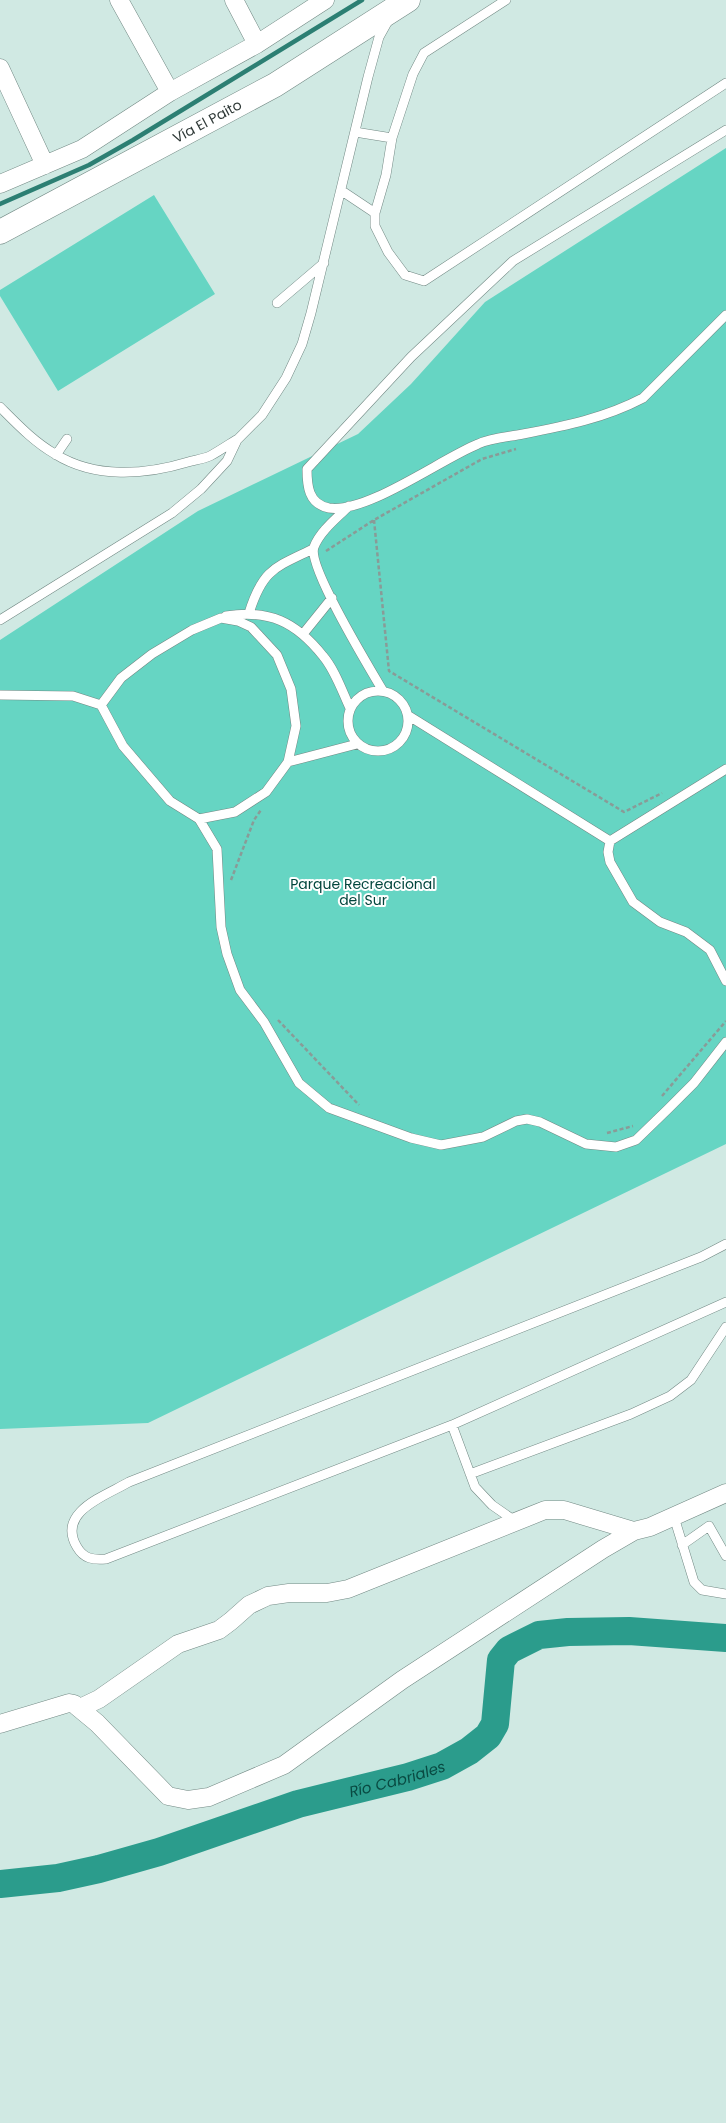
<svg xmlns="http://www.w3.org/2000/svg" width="726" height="2123" viewBox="0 0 726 2123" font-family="Poppins,sans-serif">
  <rect width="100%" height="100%" fill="#d0e9e3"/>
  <!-- green -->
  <path fill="#66d5c3" d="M726,148V1144L148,1423L0,1429V640L198,511L358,434L411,384L485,302Z
    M154,195L215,294L58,391L0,296V290Z"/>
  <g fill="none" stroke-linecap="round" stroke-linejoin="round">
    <!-- stream -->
    <path stroke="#2c7f73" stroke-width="4.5" d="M0,204L89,165L133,140L362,0"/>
    <!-- river -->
    <path stroke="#2b9c8c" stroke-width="28" id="s1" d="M0,1884L58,1878L99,1869L159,1852L298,1804L408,1777L442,1766L469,1751L488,1736L495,1724L501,1660L509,1650L539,1635L568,1632L629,1631L726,1638"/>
    <!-- lane casing -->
    <g stroke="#728984" stroke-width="10">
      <path id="lane" d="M506,0L424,53L413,74L392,138L386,175L375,213V226L388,252L405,275L424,281L726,83
        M726,130L513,261L411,357L307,469C307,485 308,504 329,508C366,514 441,459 478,444C491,438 508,437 523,434C565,426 605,418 643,398L726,315
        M355,132L392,138
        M342,191L375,213
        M277,303L324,263
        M0,407C17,424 34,442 55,454C95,479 145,475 188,462C195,460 203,459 210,456C219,451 228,445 236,440
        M56,455L67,439
        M349,506C337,518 320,531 314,547C307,565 370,669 383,691
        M249,613C263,569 274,568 313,549
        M226,616C269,609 296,622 323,656C335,670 342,691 350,708
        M0,620L172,513L201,489L227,461L237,440L262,415L286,378L302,344L311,313L368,77L379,37L389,19
        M303,634L332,598
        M348 721a30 30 0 1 1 60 0a30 30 0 1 1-60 0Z
        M0,695L73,696L101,705L123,746L170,801L199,819L217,849L221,927L227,954L240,990L264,1022L299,1083L329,1108L411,1138L441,1145L483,1137L516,1121L527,1119L540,1122L586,1144L616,1147L636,1140L668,1109L694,1083L726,1042
        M101,705L121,678L152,654L192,630L221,618L238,621L251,627L277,655L291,689L296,726L288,762L266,792L235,812L199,819
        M409,716L610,841
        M288,762L357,744
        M726,769L610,841L608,852L610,862L633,902L660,922L686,932L710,950L726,981
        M452,1425L726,1302
        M470,1474L631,1414L670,1396L691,1380L726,1327
        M674,1517L694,1582L702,1590L726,1594
        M515,1521L492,1505L475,1487L452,1425L106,1559C93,1560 84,1559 77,1547C56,1512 105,1496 129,1482L701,1257L726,1244
        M682,1545L709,1526L726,1556"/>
    </g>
    <!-- street casing -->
    <g stroke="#728984" stroke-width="19">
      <path id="street" d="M119,0L170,92
        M234,0L257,44
        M0,68L45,165
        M0,184L82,149L170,92L257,44L325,0
        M80,1708L99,1699L178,1644L219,1630L231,1621L249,1605L268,1596L289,1593H327L348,1589L545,1510H564L634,1531
        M0,1724L69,1703L74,1704L97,1723L168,1796L188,1800L209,1797L284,1765L402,1680L603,1549L634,1531L650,1527L726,1493"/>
    </g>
    <!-- secondary casing -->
    <g stroke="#728984" stroke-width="25">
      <g id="secondary">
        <path id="s2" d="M0,232L275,85L408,0"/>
      </g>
    </g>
    <!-- path -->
    <path stroke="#899b97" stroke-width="2.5" stroke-dasharray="4 2.5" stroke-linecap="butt" d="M374,520L389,671L624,812L662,793
      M326,551L374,520L482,459L516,449
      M231,880L254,820L261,810
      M278,1020L359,1105
      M662,1096L726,1021
      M607,1133L633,1126"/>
    <!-- lane -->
    <use href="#lane" stroke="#fff" stroke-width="9"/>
    <!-- street -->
    <use href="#street" stroke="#fff" stroke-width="18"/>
    <!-- secondary -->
    <use href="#secondary" stroke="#fff" stroke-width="24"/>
  </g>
  <g text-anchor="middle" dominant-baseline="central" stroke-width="4" stroke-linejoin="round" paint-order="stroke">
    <!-- street labels -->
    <g font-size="14" fill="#303a38" stroke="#fff">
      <text stroke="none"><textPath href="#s2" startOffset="235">Vía El Paito</textPath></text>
    </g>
    <!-- park labels -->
    <g font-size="14" fill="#02463d" stroke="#fff">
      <text x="363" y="884">Parque Recreacional<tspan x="363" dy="16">del Sur</tspan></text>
    </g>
    <!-- water labels -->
    <g font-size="15" font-style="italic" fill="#094a42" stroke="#fff">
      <text stroke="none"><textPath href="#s1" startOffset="412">Río Cabriales</textPath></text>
    </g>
  </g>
</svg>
